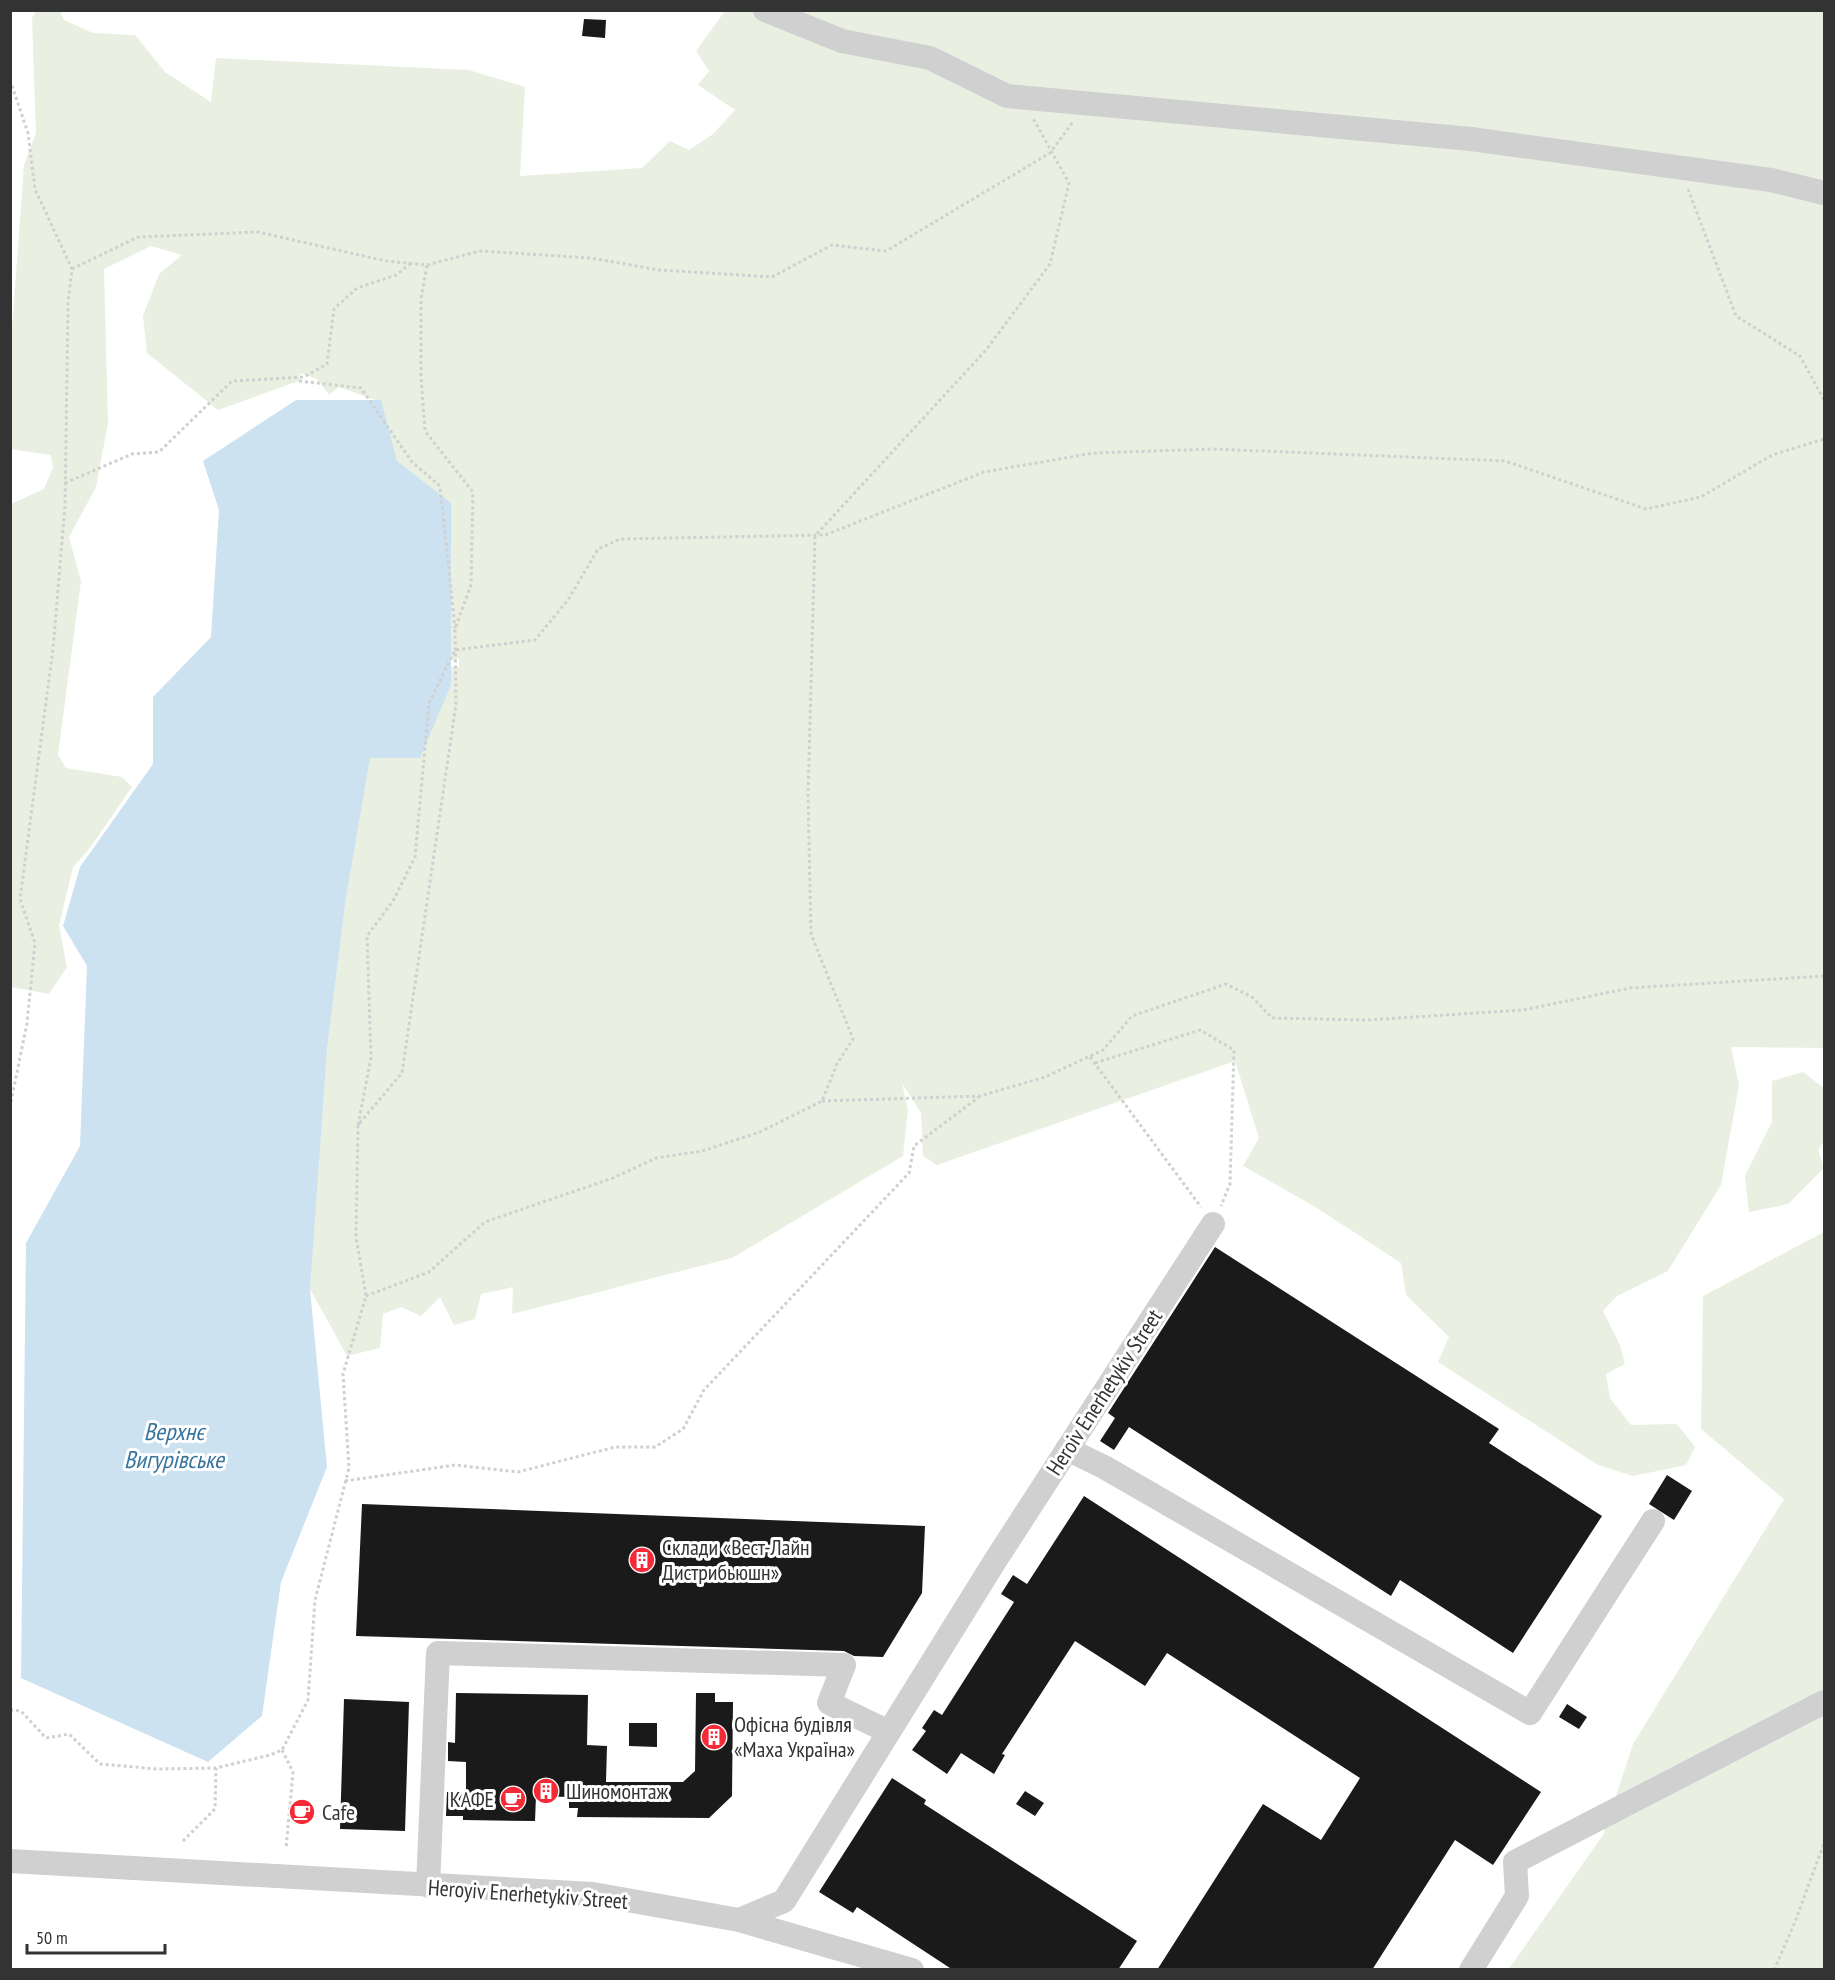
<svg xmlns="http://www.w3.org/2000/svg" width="1835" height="1980" viewBox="0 0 1835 1980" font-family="'PT Sans Narrow',sans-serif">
  <rect width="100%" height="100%" fill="#fff"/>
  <!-- green -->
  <path fill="#e9f0e1" d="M36,11H60L64,20L93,33L135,35L165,72L211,102L216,58L469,70L525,87L520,176L642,168L670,141L689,150L713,134L735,110L698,85L709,71L696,51L725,11H1824V1048L1731,1047L1739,1085L1721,1185L1668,1271L1617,1296L1603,1311L1620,1345L1625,1364L1606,1374L1610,1398L1631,1425L1677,1424L1695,1447L1686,1465L1633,1476L1598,1465L1438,1362L1449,1337L1406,1295L1401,1263L1317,1208L1243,1166L1259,1138L1235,1061L937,1165L923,1156L921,1113L902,1083L908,1110L903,1156L732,1258L512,1314L513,1287L481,1294L475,1319L454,1325L440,1297L421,1316L401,1307L383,1314L380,1348L347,1356L310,1289L328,797L423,666L459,667V658L454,661L436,643L393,468L381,402L339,387L329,395L317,379L300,373L299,381L218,410L147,353L143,316L159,274L182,255L151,246L104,269L108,423L96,487L69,537L81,581L58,755L66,768L122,777L132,787L90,848L73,867L59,926L67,967L49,994L11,987V504L44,489L53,468L51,455L10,449L11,342L24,165L36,133L32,18Z
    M1803,1072L1824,1088V1141L1818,1150L1824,1168L1788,1204L1749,1212L1745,1176L1772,1122V1081Z
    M1824,1232V1969L1508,1970L1603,1835L1633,1744L1784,1499L1701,1429L1703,1296Z"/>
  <!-- water -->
  <path fill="#cce2f1" d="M296,400H381L397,461L451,503V685L420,758H370L346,897L327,1049L310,1289L327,1467L281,1582L262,1716L208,1762L21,1678L26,1243L80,1146L87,966L63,926L80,867L153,764V697L211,637L219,510L203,461Z"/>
  <!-- building -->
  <path fill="#1a1a1a" d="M584,19L606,20L605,38L582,36Z
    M1215,1247L1499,1429L1489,1443L1602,1516L1513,1653L1400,1580L1391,1596L1129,1427L1114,1450L1100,1441L1115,1418L1108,1413Z
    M1667,1475L1692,1491L1674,1520L1649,1504Z
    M1084,1496L1541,1792L1493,1865L1455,1840L1372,1970H1157L1263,1804L1321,1840L1360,1778L1167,1653L1145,1686L1075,1641L1002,1754L1005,1755L994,1774L961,1753L947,1774L912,1750L926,1731L922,1728L934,1710L942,1715L1014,1602L1001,1594L1013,1575L1027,1584Z
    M362,1504L925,1526L922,1593L883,1657L854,1656L844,1651L356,1636Z
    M456,1693L588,1695L587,1745L607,1746L606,1782H683L695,1771L696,1693H715V1702H733L732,1796L709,1818L577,1817L578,1808H569V1797L536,1796L535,1821L463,1820V1816H446L447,1792H466V1762L448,1761V1742L455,1743Z
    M344,1699L409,1702L405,1831L340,1829Z
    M1567,1704L1587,1717L1579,1729L1559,1717Z
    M629,1723H657V1747L629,1746Z
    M892,1778L926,1800L924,1804L1137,1941L1118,1970H953L857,1907L853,1913L819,1892Z
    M1025,1791L1044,1803L1035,1816L1016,1804Z"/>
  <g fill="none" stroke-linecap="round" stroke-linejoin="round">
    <!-- path -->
    <path stroke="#d0d0d0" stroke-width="3" stroke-dasharray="3 3" stroke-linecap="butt" d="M10,80L28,133L35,189L72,269L68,303L65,505L53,649L20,899L35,943L27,1023L10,1107
      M1688,189L1736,316L1800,356L1824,400
      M72,269L138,237L258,232L386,261L427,265L480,251L590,258L660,270L772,277L832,245L886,251L1050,153L1073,122
      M299,381L361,388L412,462L440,486L455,628
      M65,483L132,454L159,452L232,381L304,377L327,364L334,309L357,288L396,275L410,264
      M1090,1057L1201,1207
      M1095,1063L1200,1030L1234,1050L1230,1184L1221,1206
      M822,1101L980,1096L1045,1077L1103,1050L1132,1016L1226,984L1252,997L1272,1018L1368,1020L1523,1010L1630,988L1824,976
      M358,1125L371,1058L367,936L393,901L415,857L429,703L455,650L535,640L568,600L598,549L620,539L825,535L984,472L1094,453L1213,449L1505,461L1646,509L1701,497L1772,455L1824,439
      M366,1296L429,1272L485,1222L613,1178L656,1158L702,1151L760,1132L822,1101L837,1064L853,1039L811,934L808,796L815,536L986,350L1050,264L1069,183L1033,118
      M345,1481L455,1465L518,1472L615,1447H655L683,1429L704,1390L909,1173L914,1146L979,1097
      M10,1710L21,1711L46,1738L69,1734L100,1764L157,1769L216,1768L270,1755L282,1750L308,1700L315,1600L349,1468L343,1374L366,1296L356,1237L358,1125L402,1073L456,704L455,629L471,585L473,492L425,431L421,376V299L427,265
      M282,1750L293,1772L286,1849
      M183,1841L215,1809L216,1768
      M1774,1970L1795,1922L1824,1843"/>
    <!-- minor -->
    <path stroke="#d0d0d0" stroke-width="24" d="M765,10L842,41L930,58L1007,96L1471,139L1771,180L1824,193
      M1067,1449L1104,1467L1530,1713L1653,1521
      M10,1861L593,1894L739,1920L784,1901L995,1561L1213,1224
      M428,1886L438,1653L844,1665L829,1703L889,1732
      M739,1920L912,1970
      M1471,1970L1517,1896L1515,1862L1824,1702"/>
  </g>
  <!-- icons -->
  <defs>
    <g id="building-disc" transform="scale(1.35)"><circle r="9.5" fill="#f52a36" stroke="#fff"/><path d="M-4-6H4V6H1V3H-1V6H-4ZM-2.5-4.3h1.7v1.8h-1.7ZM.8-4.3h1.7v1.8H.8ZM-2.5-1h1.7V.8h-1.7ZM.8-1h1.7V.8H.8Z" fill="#fff"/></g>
    <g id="cafe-disc" transform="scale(1.35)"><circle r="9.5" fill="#f52a36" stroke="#fff"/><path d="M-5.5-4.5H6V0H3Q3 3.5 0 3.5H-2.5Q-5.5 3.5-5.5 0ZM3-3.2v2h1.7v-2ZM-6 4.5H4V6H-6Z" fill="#fff"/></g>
  </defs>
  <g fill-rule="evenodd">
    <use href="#building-disc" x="642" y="1560"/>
    <use href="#building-disc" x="714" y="1737"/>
    <use href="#building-disc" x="546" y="1791"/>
    <use href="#cafe-disc" x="513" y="1799"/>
    <use href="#cafe-disc" x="302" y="1812"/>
  </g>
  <g text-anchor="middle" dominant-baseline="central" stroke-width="6" stroke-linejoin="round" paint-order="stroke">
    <!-- street labels -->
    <g font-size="22" fill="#333" stroke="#fff">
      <text transform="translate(1104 1392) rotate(-57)">Heroiv Enerhetykiv Street</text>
      <text transform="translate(528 1894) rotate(4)">Heroyiv Enerhetykiv Street</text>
    </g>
    <!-- poi labels -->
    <g font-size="22" fill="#333" stroke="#fff" text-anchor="start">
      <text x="662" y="1547">Склади «Вест-Лайн<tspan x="662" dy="25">Дистрибьюшн»</tspan></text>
      <text x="734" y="1724">Офісна будівля<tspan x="734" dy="25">«Маха Україна»</tspan></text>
      <text x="566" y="1791">Шиномонтаж</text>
      <text x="494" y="1799" text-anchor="end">КАФЕ</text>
      <text x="322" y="1812">Cafe</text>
    </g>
    <!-- water labels -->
    <g font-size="24" font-style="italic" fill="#37759f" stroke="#fff">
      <text x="174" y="1431">Верхнє<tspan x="174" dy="28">Вигурівське</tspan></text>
    </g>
  </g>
  <!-- border -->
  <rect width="1835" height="1980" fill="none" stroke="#333333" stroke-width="24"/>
  <!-- scale -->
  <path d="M27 1944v9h138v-9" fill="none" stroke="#333333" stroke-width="3"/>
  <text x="36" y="1944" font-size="18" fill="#333333" stroke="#ffffff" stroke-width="4.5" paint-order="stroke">50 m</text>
</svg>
